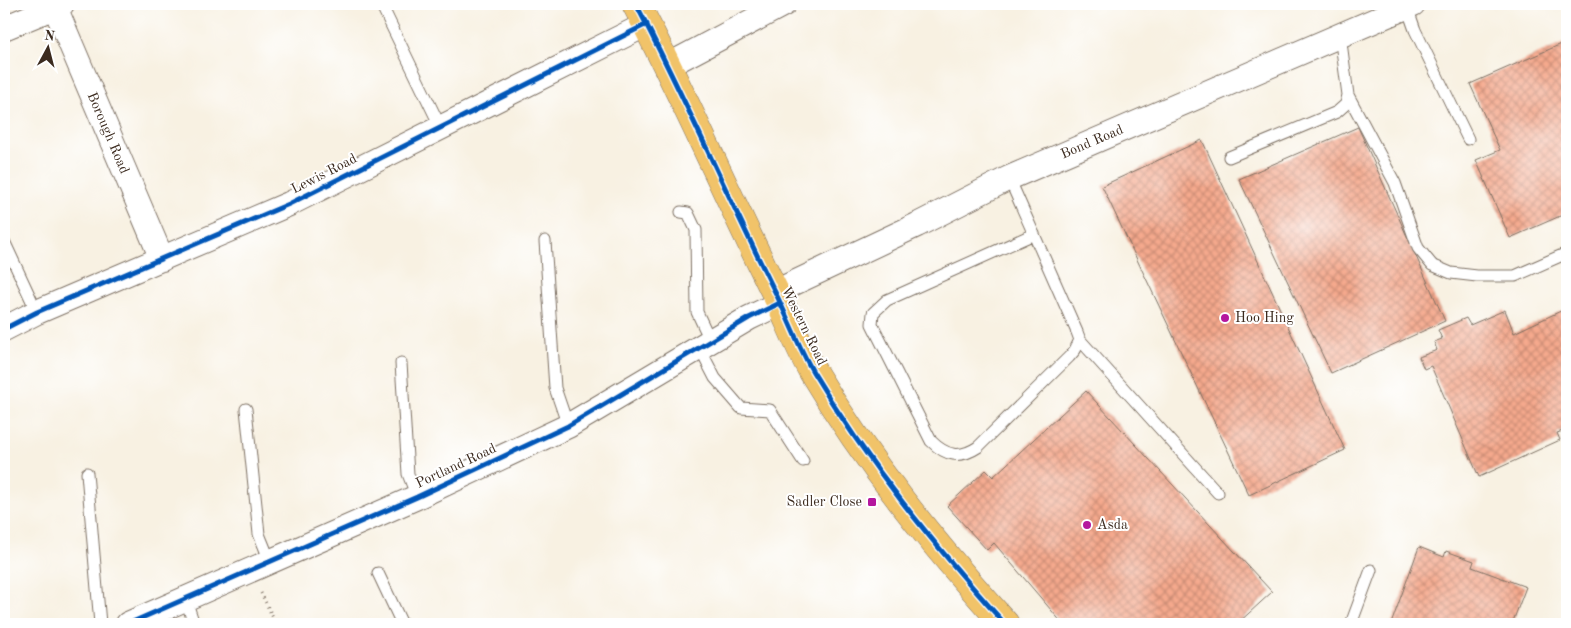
<svg xmlns="http://www.w3.org/2000/svg" width="1571" height="628" viewBox="0 0 1571 628" font-family="'Old Standard TT',serif">
  <defs>
    <pattern id="building-cross-hatch" width="8" height="8" patternUnits="userSpaceOnUse" patternTransform="scale(1.25)"><rect width="8" height="8" fill="#f5a98d"/><path d="M0 0l8 8M0 8l8-8" fill="none" stroke="#c88a73"/></pattern>
  </defs>
  <rect width="100%" height="100%" fill="#fff"/>
  <filter id="ink" filterUnits="userSpaceOnUse"><feTurbulence type="fractalNoise" baseFrequency=".02" numOctaves="2"/><feDisplacementMap in="SourceGraphic" scale="10" xChannelSelector="R" yChannelSelector="G"/><feConvolveMatrix kernelMatrix="1 2 1 2 8 2 1 2 1" color-interpolation-filters="sRGB"/></filter>
  <filter id="wash" filterUnits="userSpaceOnUse"><feTurbulence type="fractalNoise" baseFrequency=".0096" numOctaves="4" result="noise"/><feDisplacementMap in="SourceGraphic" scale="20" xChannelSelector="R" yChannelSelector="G"/><feGaussianBlur stdDeviation="1.12" result="paint"/><feColorMatrix in="noise" values="0 0 0 0 0 0 0 0 0 0 0 0 0 0 0 0 0 1.4 0 .05"/><feComposite in="paint" operator="in"/></filter>
  <g filter="url(#wash)">
    <rect width="100%" height="100%" fill="#f8f1e2"/>
    <g id="blocks">
      <!-- building -->
      <path fill="url(#building-cross-hatch)" d="M1566,42L1567,213L1510,238L1476,160L1500,150L1470,84Z
        M1358,127L1445,321L1331,373L1239,179Z
        M1202,140L1345,450L1249,495L1102,186Z
        M1565,309L1567,315V433L1564,435L1563,431L1557,433L1560,440L1479,477L1431,366L1424,369L1419,357L1437,350L1434,342L1442,339L1438,330L1466,318L1470,325L1505,310L1514,333Z
        M1086,391L1272,592L1237,624H1063L994,543L987,550L947,506L986,470L993,477Z
        M1419,547L1444,557L1446,551L1474,561L1472,567L1526,587L1512,624H1391Z"/>
    </g>
  </g>
  <g filter="url(#ink)">
    <use href="#blocks" fill-opacity="0" stroke="#7d7063" stroke-width="1"/>
    <g fill="none" stroke-linecap="round" stroke-linejoin="round">
      <!-- service casing -->
      <g stroke="#7d7063" stroke-width="13">
        <path id="service" d="M381,4L441,128
          M1407,7L1415,30L1468,139
          M1348,95L1395,183L1418,248L1432,265L1451,273L1477,276H1515L1567,253
          M1229,157L1337,112L1346,104L1348,95L1340,35
          M1009,178L1077,332L1080,340L1075,350L1069,357L978,447C960,459 946,456 931,441L872,324L873,313L887,300L1034,234
          M681,212L688,213L696,230L697,312L711,342
          M4,241L37,312
          M545,241L555,388L568,426
          M1080,340L1218,493
          M700,349L715,378L741,408L770,410L803,461
          M401,363L408,474L417,497
          M246,409L259,534L270,561
          M87,473L100,624
          M378,573L402,624
          M186,600L194,624
          M1351,624L1371,570"/>
      </g>
      <!-- minor casing -->
      <g stroke="#7d7063" stroke-width="26">
        <path id="minor" d="M55,7L162,259
          M4,28L62,4
          M667,66L784,4
          M775,292L917,225L1009,178L1413,4
          M4,329L37,312L289,204L647,24
          M128,624L417,497L568,426L749,318L780,303"/>
      </g>
      <!-- primary casing -->
      <g stroke="#7d7063" stroke-width="29">
        <path id="primary" d="M636,4C685,98 727,195 774,290C788,317 798,346 813,372C868,464 934,545 1005,624"/>
      </g>
      <!-- path -->
      <path stroke="#7d7063" stroke-width="3" stroke-dasharray="1 4" stroke-linecap="butt" d="M261,593L276,624"/>
      <!-- service -->
      <use href="#service" stroke="#fff" stroke-width="11"/>
      <!-- minor -->
      <use href="#minor" stroke="#fff" stroke-width="24"/>
      <!-- primary -->
      <use href="#primary" stroke="#f1c369" stroke-width="28"/>
      <!-- cycleway casing -->
      <g stroke="#fff" stroke-width="8">
        <path id="cycleway" d="M636,4C685,98 727,195 774,290C788,317 798,346 813,372C868,464 934,545 1005,624
          M4,329L37,312L289,204L647,24
          M128,624L417,497L568,426L749,318L780,303"/>
      </g>
      <!-- cycleway -->
      <use href="#cycleway" stroke="#0057b8" stroke-width="5"/>
    </g>
  </g>
  <!-- markers -->
  <g fill="#b5179e" stroke="#fff" stroke-width="2">
    <circle cx="1225" cy="318" r="5"/>
    <rect x="867" y="497" width="10" height="10" rx="2.5"/>
    <circle cx="1087" cy="525" r="5"/>
  </g>
  <g text-anchor="middle" dominant-baseline="central" stroke-width="4" stroke-linejoin="round" paint-order="stroke">
    <!-- street labels -->
    <g font-size="14" fill="#3b2a1e" stroke="#fff">
      <text transform="translate(108 133) rotate(67)">Borough Road</text>
      <text transform="translate(1092 142) rotate(-23)">Bond Road</text>
      <text transform="translate(324 174) rotate(-27)">Lewis Road</text>
      <text transform="translate(804 326) rotate(64)">Western Road</text>
      <text transform="translate(456 466) rotate(-25)">Portland Road</text>
    </g>
    <!-- poi labels -->
    <g font-size="14" fill="#3b2a1e" stroke="#fff" text-anchor="start">
      <text x="1235" y="318">Hoo Hing</text>
      <text x="862" y="502" text-anchor="end">Sadler Close</text>
      <text x="1097" y="525">Asda</text>
    </g>
  </g>
  <!-- margin -->
  <rect width="1571" height="628" fill="none" stroke="#fff" stroke-width="20"/>
  <!-- north arrow -->
  <g transform="translate(48 48) rotate(7)" stroke="#ffffff" stroke-width="4" paint-order="stroke">
  <path d="M0-4L9 19L0 12L-9 19Z" fill="#3b2a1e"/>
  <text y="-8" font-size="14" font-weight="bold" text-anchor="middle" fill="#3b2a1e">N</text>
  </g>
</svg>
